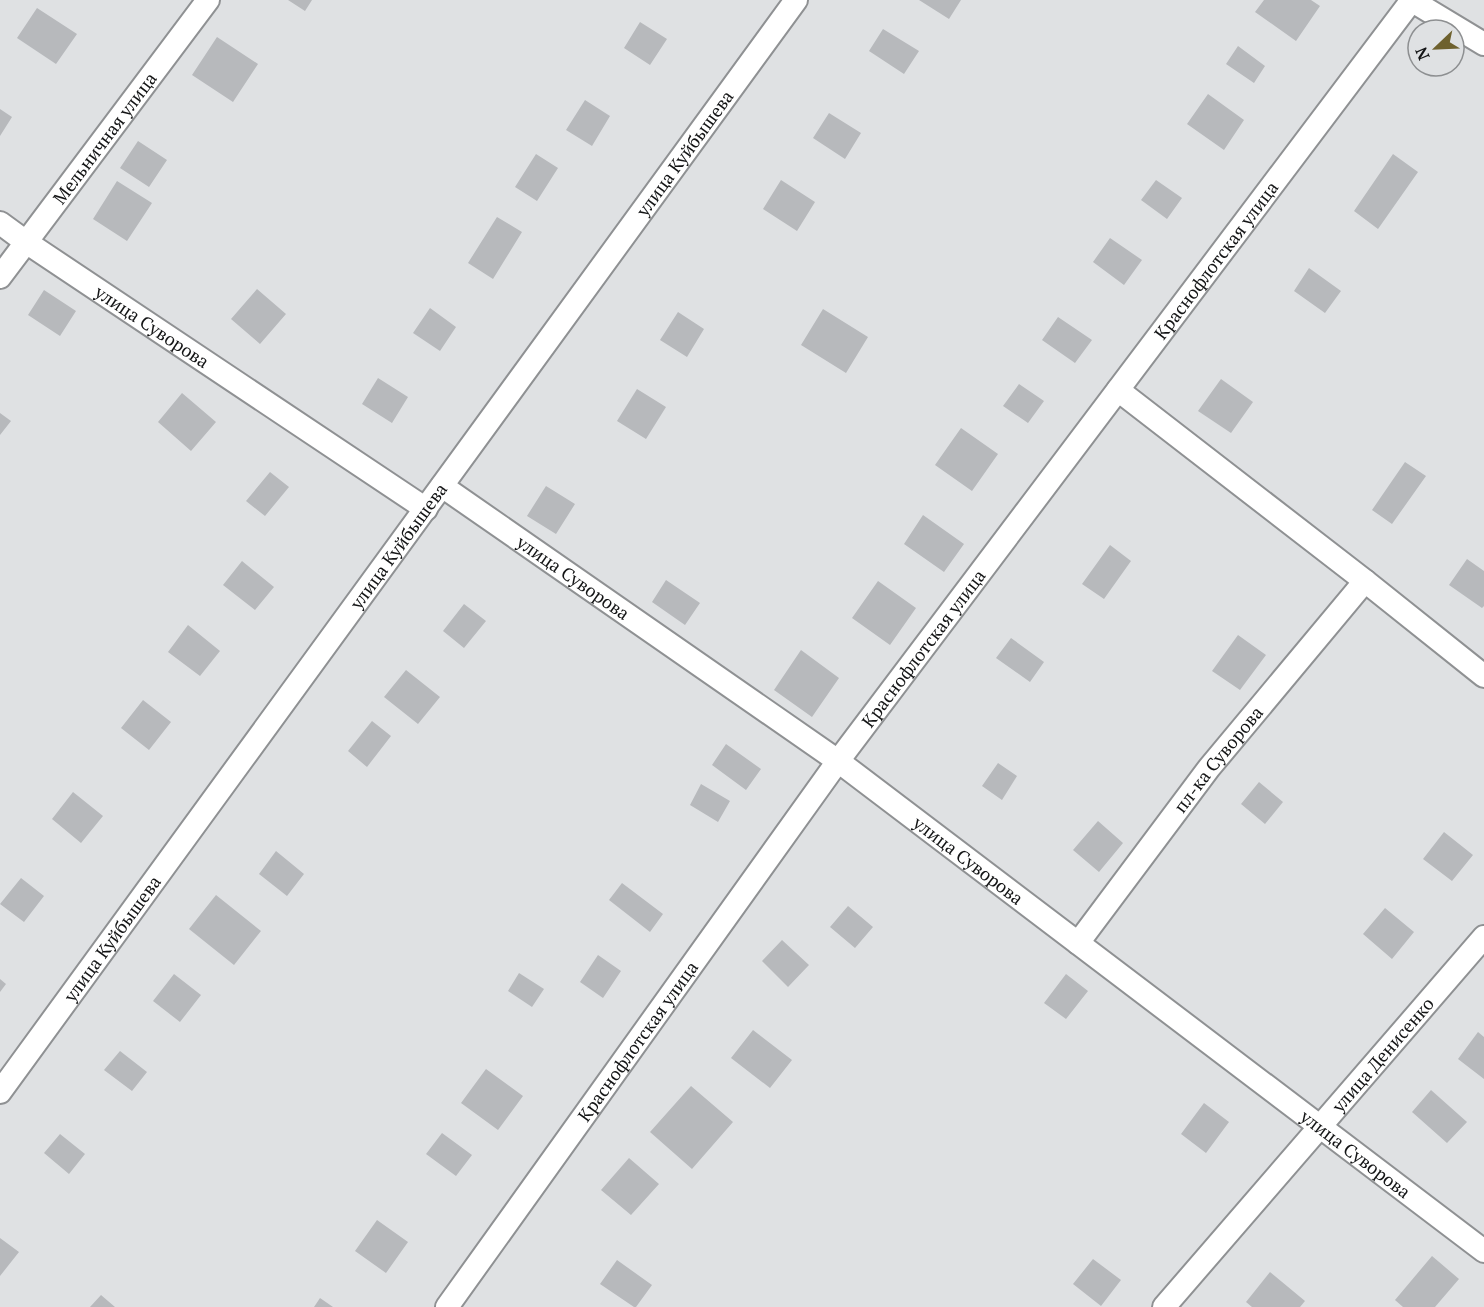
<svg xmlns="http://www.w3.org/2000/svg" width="1484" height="1307" viewBox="0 0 1484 1307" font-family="'PT Serif',serif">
  <rect width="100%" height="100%" fill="#dfe1e3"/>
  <!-- building -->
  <path fill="#b7b9bc" d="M288,0H312L305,11Z
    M919,0H961L949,19Z
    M1264,0H1311L1320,6L1296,41L1255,12Z
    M37,8L77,34L56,64L17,38Z
    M640,22L667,39L650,65L624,48Z
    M883,29L919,51L904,74L869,51Z
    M217,37L258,64L233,102L192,75Z
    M1238,46L1265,66L1254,83L1226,64Z
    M1208,94L1244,120L1224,150L1187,124Z
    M585,100L610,116L592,146L566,130Z
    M0,109L12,117L0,136Z
    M829,113L861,133L845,159L813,138Z
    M138,141L167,160L149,187L120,168Z
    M536,154L558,168L537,201L515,187Z
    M1393,154L1418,172L1378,229L1354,211Z
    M781,180L815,202L797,231L763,209Z
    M1156,180L1182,198L1167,219L1141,200Z
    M117,181L152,203L127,241L93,219Z
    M497,217L522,232L493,279L468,263Z
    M1110,238L1142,260L1124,285L1093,262Z
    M1309,268L1341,291L1325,313L1294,291Z
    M257,289L286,314L260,344L231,319Z
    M44,290L76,311L60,336L28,315Z
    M430,308L456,327L440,351L413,333Z
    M823,309L868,337L846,373L801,345Z
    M678,312L704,329L687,357L660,340Z
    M1058,317L1092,340L1075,363L1042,340Z
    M378,378L408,397L392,423L362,404Z
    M1221,379L1253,402L1231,433L1198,411Z
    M1019,384L1044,401L1028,423L1003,406Z
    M637,389L666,407L646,439L617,421Z
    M182,393L216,422L191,451L158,422Z
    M0,413L11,421L0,435Z
    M961,428L998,454L972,491L935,465Z
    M1405,462L1426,476L1392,524L1372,510Z
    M270,472L289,487L265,516L246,501Z
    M546,486L575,504L556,534L527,516Z
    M923,515L964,544L944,572L904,544Z
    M1110,545L1131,561L1104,599L1082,584Z
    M1467,559L1484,571V606L1482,608L1449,585Z
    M242,561L274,587L255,610L223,585Z
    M666,580L700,603L685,625L652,602Z
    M878,581L916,608L890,645L852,618Z
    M464,604L486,621L464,648L443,631Z
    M188,625L220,651L200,676L168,652Z
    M1238,635L1266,655L1240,690L1212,671Z
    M1011,638L1044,662L1030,682L996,658Z
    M801,650L839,678L812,717L774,690Z
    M406,670L440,697L418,724L384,697Z
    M143,700L171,722L149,750L121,728Z
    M372,721L391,736L367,767L348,751Z
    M726,744L761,769L746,790L712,765Z
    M998,763L1017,776L1002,800L982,786Z
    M1259,782L1283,802L1265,824L1241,804Z
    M701,784L730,801L718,822L690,805Z
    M73,792L103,816L81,843L52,819Z
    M1098,821L1123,843L1099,872L1073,850Z
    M1444,832L1473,855L1452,881L1423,859Z
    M276,851L304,874L287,896L259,874Z
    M21,878L44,896L24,922L0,904Z
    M622,883L663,914L650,932L609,900Z
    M216,895L261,931L234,965L189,929Z
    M848,906L873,927L855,948L830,927Z
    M1385,908L1414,932L1392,959L1363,934Z
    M782,940L809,965L788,987L762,961Z
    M598,955L621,971L603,998L580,982Z
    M519,973L544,989L532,1007L508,991Z
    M174,974L201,995L180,1022L153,1001Z
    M1066,974L1088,991L1066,1019L1044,1003Z
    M0,979L6,984L0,992Z
    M753,1030L792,1060L770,1088L731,1058Z
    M1478,1032L1484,1037V1079L1458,1059Z
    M120,1051L147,1072L132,1091L104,1070Z
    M486,1069L523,1096L498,1130L461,1103Z
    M691,1086L733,1122L692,1169L650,1132Z
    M1431,1090L1467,1122L1447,1143L1412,1112Z
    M1204,1103L1229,1122L1206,1153L1181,1134Z
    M442,1133L472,1155L456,1176L426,1154Z
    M60,1134L85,1154L69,1174L44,1153Z
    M629,1158L659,1184L631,1215L601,1190Z
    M377,1220L408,1242L386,1273L355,1251Z
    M0,1238L19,1252L0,1276Z
    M1432,1256L1459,1279L1435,1307H1403L1395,1300Z
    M1093,1259L1121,1280L1101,1306L1073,1284Z
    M617,1260L652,1285L636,1307H634L600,1284Z
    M1270,1272L1305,1301L1300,1307H1252L1246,1302Z
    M101,1295L115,1307H90Z
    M320,1298L333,1307H314Z"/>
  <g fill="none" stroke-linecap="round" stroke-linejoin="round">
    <!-- minor casing -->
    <g stroke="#8f9193" stroke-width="26">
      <g id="minor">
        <path d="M1411,0L1484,44"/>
        <path id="s1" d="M0,223L26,242L426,509"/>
        <path id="s2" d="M0,277L208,0"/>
        <path d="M1118,390L1365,581L1484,676"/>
        <path id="s3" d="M442,486L838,761L1484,1251"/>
        <path id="s4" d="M1078,943L1209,768L1365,581"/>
        <path id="s5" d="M0,1092L796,0"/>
        <path id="s6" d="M447,1307L838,761L1412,0"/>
        <path id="s7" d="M1164,1307L1484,937"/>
      </g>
    </g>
    <!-- minor -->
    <use href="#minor" stroke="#fff" stroke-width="22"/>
  </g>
  <g text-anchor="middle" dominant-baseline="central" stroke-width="4.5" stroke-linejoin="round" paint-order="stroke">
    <!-- street labels -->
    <g font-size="18" fill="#131415" stroke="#dfe1e3">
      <text stroke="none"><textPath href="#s2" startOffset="174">Мельничная улица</textPath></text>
      <text stroke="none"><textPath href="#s5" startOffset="1162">улица Куйбышева</textPath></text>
      <text stroke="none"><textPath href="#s6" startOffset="1299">Краснофлотская улица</textPath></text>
      <text stroke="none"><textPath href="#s1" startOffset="184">улица Суворова</textPath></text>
      <text stroke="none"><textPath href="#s5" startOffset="676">улица Куйбышева</textPath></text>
      <text stroke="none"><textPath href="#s3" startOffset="160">улица Суворова</textPath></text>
      <text stroke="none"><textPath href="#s6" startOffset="813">Краснофлотская улица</textPath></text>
      <text stroke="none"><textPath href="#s4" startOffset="231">пл-ка Суворова</textPath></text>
      <text stroke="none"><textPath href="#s3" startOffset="646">улица Суворова</textPath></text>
      <text stroke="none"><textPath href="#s5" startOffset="190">улица Куйбышева</textPath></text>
      <text stroke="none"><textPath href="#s6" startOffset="327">Краснофлотская улица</textPath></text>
      <text stroke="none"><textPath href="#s7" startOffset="334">улица Денисенко</textPath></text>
      <text stroke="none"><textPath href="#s3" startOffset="1132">улица Суворова</textPath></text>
    </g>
  </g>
  <!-- north arrow -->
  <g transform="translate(1436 48) rotate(247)"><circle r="28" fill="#dfe1e3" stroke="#8d8f91" stroke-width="1.5"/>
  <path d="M0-4.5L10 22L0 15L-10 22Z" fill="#6e612e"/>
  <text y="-9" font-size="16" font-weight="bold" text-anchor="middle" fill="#131415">N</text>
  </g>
</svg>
